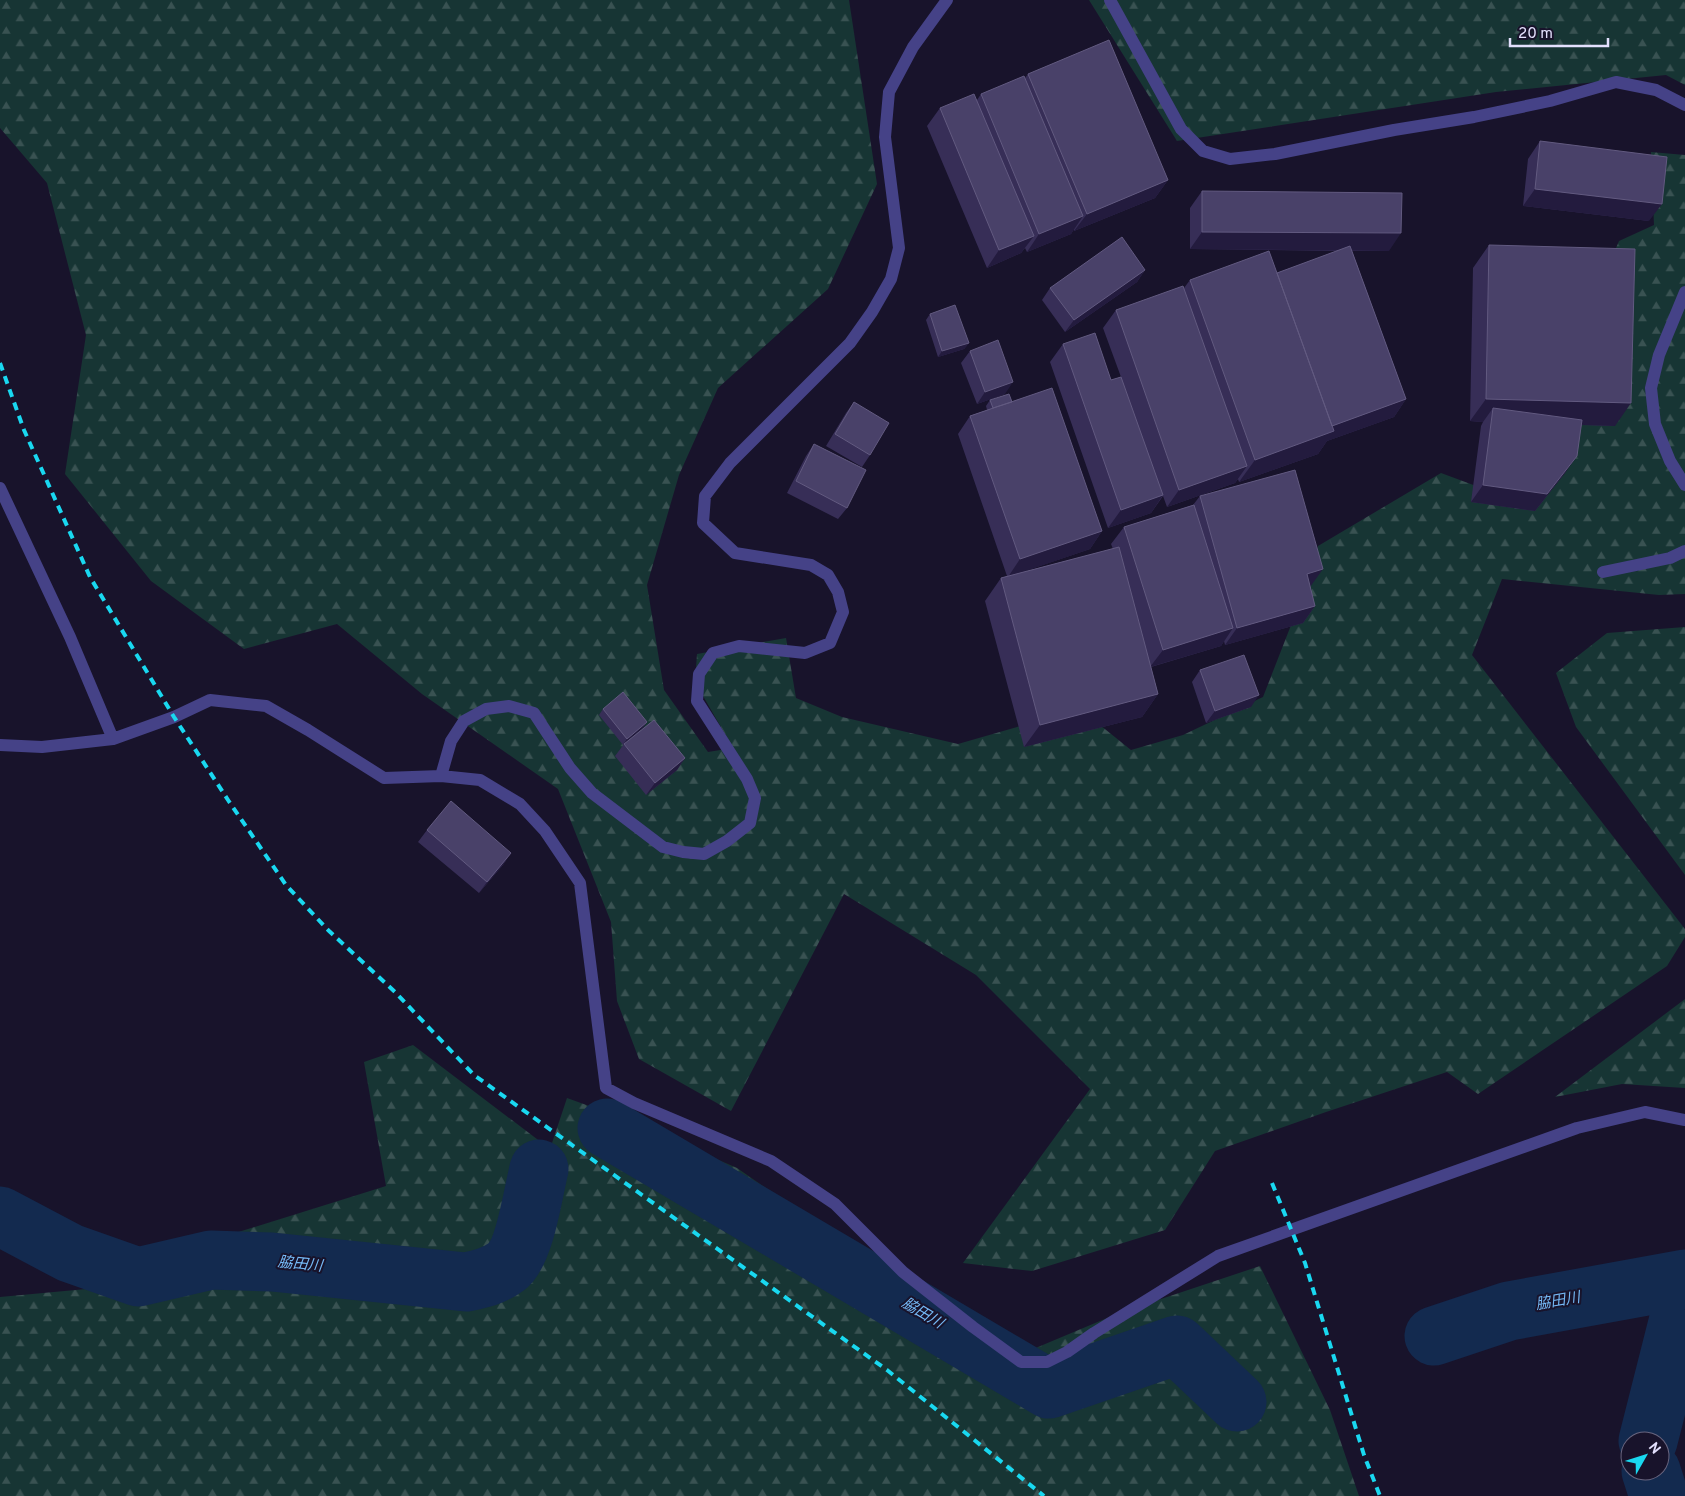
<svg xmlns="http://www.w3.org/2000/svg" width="1685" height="1496" viewBox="0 0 1685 1496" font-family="Overpass,'Noto Sans JP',sans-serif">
  <defs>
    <pattern id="forest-firs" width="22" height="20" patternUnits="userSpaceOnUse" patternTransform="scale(1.25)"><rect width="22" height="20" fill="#173534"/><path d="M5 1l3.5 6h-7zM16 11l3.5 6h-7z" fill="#395252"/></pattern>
  </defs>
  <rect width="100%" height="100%" fill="#18132b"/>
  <!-- forest -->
  <path fill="url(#forest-firs)" d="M0,0H849L877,184L828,289L718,388L679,475L647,585L664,690L708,752L733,748L695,682L697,654L786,638L796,698L842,717L958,744L1080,709L1131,750L1183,735L1263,697L1295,615L1318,546L1441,473L1530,506L1551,403L1619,241L1654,225L1651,152L1685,155V594L1659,595L1502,579L1472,655L1685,929V937L1667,966L1478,1094L1447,1072L1326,1112L1215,1151L1165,1230L1032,1271L963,1263L1090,1089L976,975L844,894L731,1111L639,1059L617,1001L611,922L558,789L422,694L337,624L244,649L151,581L65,474L86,335L47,183L0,128Z
    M1089,0H1685V85L1666,75L1496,92L1177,141Z
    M1685,627V875L1576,727L1556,673L1607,633Z
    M1685,999V1088L1622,1084L1555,1097Z
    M413,1045L550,1149L567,1098L625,1119L737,1168L1012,1358L1119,1313L1260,1266L1330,1410L1359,1496H0V1297L97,1288L197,1245L386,1186L364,1062Z"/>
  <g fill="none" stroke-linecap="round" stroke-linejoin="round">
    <!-- river -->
    <path stroke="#132a4f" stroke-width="59" d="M607,1128L1049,1389L1177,1345L1237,1402
      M0,1216L70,1253L138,1277L211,1260L272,1262L466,1282C481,1279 494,1276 506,1267C525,1253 533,1193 539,1169
      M1434,1336L1509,1311L1685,1279
      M1648,1441L1685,1295
      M1651,1471L1659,1496"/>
    <!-- minor -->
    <path stroke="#454287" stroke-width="12" d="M1110,0L1181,129L1203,151L1230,159L1275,154L1394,130L1474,117L1550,101L1616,82L1656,90L1685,105
      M1685,292L1659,355L1651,388L1655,424L1670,461L1685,485
      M0,488L70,637L113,739
      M1603,572L1670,558L1685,551
      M0,745L42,747L113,739L174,717L210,700L266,706L308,730L384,778L441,776L480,780L520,804L545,831L580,883L606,1088L634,1103L771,1161L835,1204L903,1272L973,1327L1021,1362H1047L1067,1352L1094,1333L1218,1256L1577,1128L1645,1112L1685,1120
      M441,776L451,741L464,721L486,709L509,706L534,713L570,768L592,793L663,847L683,852L704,854L727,841L750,823L755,798L747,779L697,701L699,674L713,653L739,646L805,653L830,643L843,612L838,592L828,575L811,565L735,553L703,523L705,496L730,463L850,343L872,312L891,279L899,248L885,137L889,92L913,47L947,0"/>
    <!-- rail -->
    <path stroke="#19d8f0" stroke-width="4" stroke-dasharray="8 6" stroke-linecap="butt" d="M0,363L24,430L90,577L174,717L228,800L286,885L328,930L395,992L474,1075L887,1370L1044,1496
      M1272,1183L1305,1263L1364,1455L1380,1496"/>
  </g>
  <!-- wall -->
  <path fill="#372e57" d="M1028,74L1168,180L1155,198L1074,231V229L1071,234L1027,252L1025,248L1021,253L987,268L927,126L940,108L977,100L981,94L1025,78Z
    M1540,141L1649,221L1523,206L1528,159Z
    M1202,191L1389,251H1352L1406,399L1394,417L1327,441L1318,454L1239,482L1238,479L1235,483L1167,507L1163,496L1151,513L1108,528L1050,362L1063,344L1111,380L1121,377L1103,328L1116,310L1184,288L1190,280L1277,273L1338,251L1190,249V208Z
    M1489,245L1615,426L1582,425L1565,473L1535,511L1471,502L1481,426L1483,422L1470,421L1473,268Z
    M1145,270L1137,282L1065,332L1042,300L1050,288Z
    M930,314L969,343L964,349L938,357L926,320Z
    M970,351L1005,394L977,404L961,363Z
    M990,400L1012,402L1102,531L1090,549L1019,573L1113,549L1111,544L1124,527L1193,505L1200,496L1310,587L1315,606L1303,623L1225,645L1224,641L1221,646L1151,667L1158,694L1142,717L1024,747L985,601L1001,578L1007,576L958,434L970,416L987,410L986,406Z
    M854,402L870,455L862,467L826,446L846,413Z
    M814,444L847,508L838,519L787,493L806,456Z
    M1200,670L1251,707L1206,723L1192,682Z
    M603,709L647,722L643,728L623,745L599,715Z
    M624,744L685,758L677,770L646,795L615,756Z
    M427,830L511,853L503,865L479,893L418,842Z"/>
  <!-- shaded-wall -->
  <path fill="#231b3e" d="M1168,180L1155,198L1074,231L1087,214Z
    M1535,189L1662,204L1649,221L1523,206Z
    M1083,216L1071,234L1027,252L1039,234Z
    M1202,232L1401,233L1389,251L1190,249Z
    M1034,236L1021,253L987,268L999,250Z
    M1145,270L1137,282L1065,332L1074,320Z
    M969,343L964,349L938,357L942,351Z
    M1013,382L1005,394L977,404L985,392Z
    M1406,399L1394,417L1327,441L1318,454L1239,482L1255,460L1330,427Z
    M1486,399L1631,403L1615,426L1491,422L1493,408L1483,422L1470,421Z
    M1577,456L1565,473L1535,511L1471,502L1483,485Z
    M1247,466L1235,483L1167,507L1179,490Z
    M1163,495L1151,513L1108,528L1121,510Z
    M1102,531L1090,549L1008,577L1020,559Z
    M1323,569L1310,587L1307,574Z
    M1315,606L1303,623L1225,645L1237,628Z
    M1233,628L1221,646L1150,667L1163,650Z
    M1158,694L1142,717L1024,747L1040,725Z
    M1259,695L1251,707L1206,723L1215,711Z
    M647,722L643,728L623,745L627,739Z
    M685,758L677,770L646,795L655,783Z
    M511,853L503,865L479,893L487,882Z"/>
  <!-- building -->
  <path fill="#494169" stroke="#625a80" d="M1109,40L1168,180L1087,214L1028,74Z
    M1024,76L1083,216L1039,234L981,94Z
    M974,94L1034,236L999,250L940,108Z
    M1540,141L1667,157L1662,204L1535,189Z
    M1202,191L1402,193L1401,233L1202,232Z
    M1122,237L1145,270L1074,320L1050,288Z
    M1489,245L1635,249L1631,403L1486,399Z
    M1350,246L1406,399L1332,426L1277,273Z
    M1269,251L1334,431L1255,460L1190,280Z
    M1183,286L1247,466L1179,490L1116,310Z
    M955,305L969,343L942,351L930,314Z
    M1095,333L1111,380L1121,377L1163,495L1121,510L1063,344Z
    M998,340L1013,382L985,392L970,351Z
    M1052,388L1102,531L1020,559L970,416Z
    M1009,394L1012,402L993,408L990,400Z
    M854,402L889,423L870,455L835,434Z
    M1493,408L1582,420L1577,456L1547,494L1483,485Z
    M814,444L866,470L847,508L796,481Z
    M1295,470L1323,569L1307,574L1315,606L1237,628L1200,496Z
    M1194,505L1233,628L1163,650L1124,527Z
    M1119,547L1158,694L1040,725L1001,578Z
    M1244,655L1259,695L1215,711L1200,670Z
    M623,692L647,722L627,739L603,709Z
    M654,720L685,758L655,783L624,744Z
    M451,801L511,853L487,882L427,830Z"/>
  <g text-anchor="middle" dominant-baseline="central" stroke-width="4" stroke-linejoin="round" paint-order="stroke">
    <!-- water labels -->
    <g font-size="15" font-style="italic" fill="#75b9f6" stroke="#18132b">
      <text transform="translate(300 1265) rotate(6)">脇田川</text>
      <text transform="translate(1558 1302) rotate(-10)">脇田川</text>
      <text transform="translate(922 1314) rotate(31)">脇田川</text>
    </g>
  </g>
  <!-- north arrow -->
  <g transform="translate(1645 1456) rotate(51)"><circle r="24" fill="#18132b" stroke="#69657f"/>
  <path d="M0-4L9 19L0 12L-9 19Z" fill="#19d8f0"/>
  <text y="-8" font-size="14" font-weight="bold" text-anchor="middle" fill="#e3e0fd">N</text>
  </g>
  <!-- scale -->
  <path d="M1510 38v8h98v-8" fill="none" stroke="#e3e0fd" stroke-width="2.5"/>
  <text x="1518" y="38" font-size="15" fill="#e3e0fd" stroke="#18132b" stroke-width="4" paint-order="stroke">20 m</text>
</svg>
